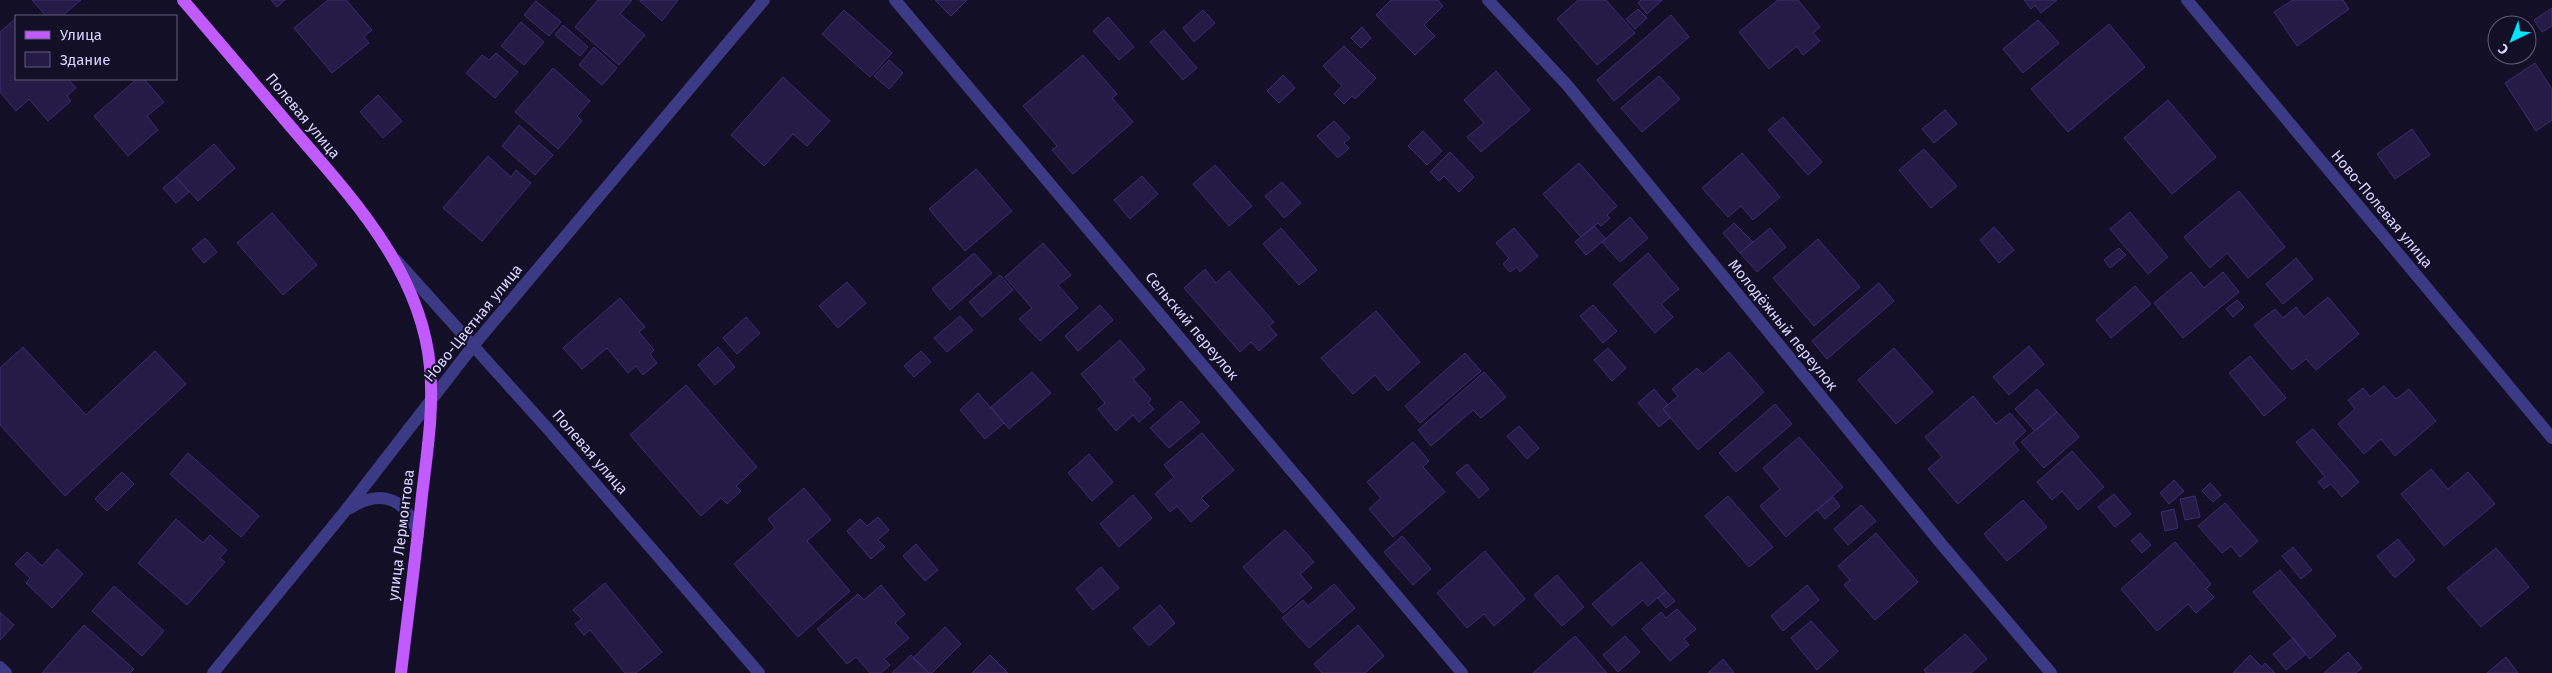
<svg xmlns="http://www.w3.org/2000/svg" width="2552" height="673" viewBox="0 0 2552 673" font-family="'Fira Sans',sans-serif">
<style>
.building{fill:#241b47;stroke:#3b2d73}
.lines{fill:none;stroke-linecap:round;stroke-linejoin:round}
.minor{stroke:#3d3a85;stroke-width:12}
.major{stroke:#c25bff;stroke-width:12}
.labels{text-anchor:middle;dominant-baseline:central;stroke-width:4;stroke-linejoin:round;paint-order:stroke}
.street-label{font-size:15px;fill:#d9d4ff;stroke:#130f26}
</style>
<rect width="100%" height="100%" fill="#130f26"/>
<!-- building -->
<path class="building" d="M 32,0 L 81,0 L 62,16 L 46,16 Z
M 271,0 L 285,0 L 277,7 Z
M 328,0 L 346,0 L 372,30 L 364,37 L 369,43 L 332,73 L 294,28 Z
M 598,0 L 632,0 L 620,14 L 645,35 L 619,65 L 575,27 Z
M 678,0 L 662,21 L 640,1 L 640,0 Z
M 935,0 L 967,0 L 951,16 Z
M 1391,0 L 1438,0 L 1443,6 L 1424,25 L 1435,36 L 1415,55 L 1376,15 Z
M 1578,0 L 1606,0 L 1635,33 L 1597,65 L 1557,19 Z
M 1641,0 L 1662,0 L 1647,14 L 1638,3 Z
M 1778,0 L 1798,0 L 1820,27 L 1813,33 L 1820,41 L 1803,55 L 1797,46 L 1769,69 L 1739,32 Z
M 2024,0 L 2057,0 L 2041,13 L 2035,5 L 2031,9 Z
M 2293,0 L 2343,0 L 2349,9 L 2297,46 L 2274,12 Z
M 536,1 L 561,22 L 549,36 L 524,15 Z
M 2552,8 L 2552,26 L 2542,32 L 2534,20 Z
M 1638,9 L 1647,18 L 1635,29 L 1626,19 Z
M 844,10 L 892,53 L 870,77 L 822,34 Z
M 1203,10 L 1215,23 L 1194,42 L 1183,28 Z
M 1671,15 L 1689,37 L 1614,101 L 1597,80 Z
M 1108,17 L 1134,47 L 1119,60 L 1093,31 Z
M 16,18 L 16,79 L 68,79 L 76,88 L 67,96 L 71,101 L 48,121 L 29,99 L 16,111 L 0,92 L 0,32 Z
M 2038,20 L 2059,43 L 2023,73 L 2003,49 Z
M 521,22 L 544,42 L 524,65 L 501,46 Z
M 2109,24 L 2145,67 L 2068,132 L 2031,89 Z
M 563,25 L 588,47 L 580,56 L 555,35 Z
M 1362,27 L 1371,38 L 1361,48 L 1351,38 Z
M 1164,30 L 1197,68 L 1183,80 L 1150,42 Z
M 1344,46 L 1376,78 L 1355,99 L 1352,96 L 1344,104 L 1334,94 L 1342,86 L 1323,66 Z
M 594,47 L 617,68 L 602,85 L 579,65 Z
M 496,53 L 518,72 L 495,98 L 466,73 L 482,55 L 489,60 Z
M 1083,55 L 1117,94 L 1112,98 L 1133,122 L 1073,174 L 1052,150 L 1057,146 L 1023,106 Z
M 889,60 L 903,73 L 889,89 L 874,76 Z
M 2535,63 L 2552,89 L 2552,120 L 2536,131 L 2505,83 Z
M 553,68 L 590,101 L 577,116 L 582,121 L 558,149 L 515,112 Z
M 1496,71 L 1530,110 L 1481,152 L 1467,137 L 1484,123 L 1464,100 Z
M 1283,75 L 1295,88 L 1279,103 L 1267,91 Z
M 1659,76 L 1680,99 L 1642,132 L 1621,108 Z
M 783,77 L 830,121 L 807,146 L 793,134 L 764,166 L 731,135 Z
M 137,79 L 144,79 L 164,102 L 147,116 L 158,130 L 128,156 L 94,116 Z
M 378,95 L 402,121 L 383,138 L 360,112 Z
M 2168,100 L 2216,157 L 2172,194 L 2124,138 Z
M 1945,110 L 1957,124 L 1934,143 L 1922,129 Z
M 1783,117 L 1822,162 L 1808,175 L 1768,130 Z
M 1334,121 L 1350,138 L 1344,143 L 1349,148 L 1338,158 L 1317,136 Z
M 519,125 L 553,155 L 535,175 L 502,146 Z
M 2412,129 L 2430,155 L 2395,179 L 2377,154 Z
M 1423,131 L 1442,151 L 1427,165 L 1408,146 Z
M 214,144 L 235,168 L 198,201 L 176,177 Z
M 1924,149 L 1957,186 L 1931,208 L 1899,170 Z
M 1450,152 L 1474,177 L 1459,192 L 1444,176 L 1439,181 L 1430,172 Z
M 1742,153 L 1780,197 L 1753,220 L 1741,206 L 1728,217 L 1702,188 Z
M 488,156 L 511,177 L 516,170 L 531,183 L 482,241 L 443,208 Z
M 1579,163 L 1617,206 L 1607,215 L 1610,218 L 1601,226 L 1598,223 L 1581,237 L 1543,194 Z
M 1215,165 L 1252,206 L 1229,226 L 1193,184 Z
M 976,169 L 1012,211 L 965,251 L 929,209 Z
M 1142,176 L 1158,194 L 1130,219 L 1114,200 Z
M 176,177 L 189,192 L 176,203 L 163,188 Z
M 1282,182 L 1301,203 L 1284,218 L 1265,196 Z
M 2239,191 L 2285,247 L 2248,278 L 2227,253 L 2210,268 L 2184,237 Z
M 2130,212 L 2168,257 L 2148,274 L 2110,229 Z
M 272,213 L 317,265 L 283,295 L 237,243 Z
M 1630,217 L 1648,238 L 1620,262 L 1602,242 Z
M 1734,223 L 1753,242 L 1740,253 L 1723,233 Z
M 1594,226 L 1606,239 L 1586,255 L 1575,242 Z
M 1994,227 L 2014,250 L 1999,263 L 1980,240 Z
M 1281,228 L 1317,270 L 1299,285 L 1263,244 Z
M 1514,228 L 1538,256 L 1520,272 L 1517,267 L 1510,272 L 1503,264 L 1509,258 L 1496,243 Z
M 1770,228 L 1786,247 L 1757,272 L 1740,253 Z
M 205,238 L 217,252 L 204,263 L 192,249 Z
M 1818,239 L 1860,287 L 1814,326 L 1773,278 Z
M 1043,243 L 1071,275 L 1058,285 L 1078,308 L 1040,341 L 1019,319 L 1032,308 L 1005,277 Z
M 2119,248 L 2126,255 L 2110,268 L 2104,260 Z
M 974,253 L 992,273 L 950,310 L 932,289 Z
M 1648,253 L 1679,289 L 1661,304 L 1673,317 L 1655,333 L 1613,284 Z
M 2296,258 L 2313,279 L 2283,304 L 2266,284 Z
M 1205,269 L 1216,283 L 1229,271 L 1274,322 L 1269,326 L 1277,335 L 1259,351 L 1251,342 L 1240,352 L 1184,288 Z
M 2191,272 L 2204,288 L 2223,272 L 2239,292 L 2183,338 L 2154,303 Z
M 1000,275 L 1013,290 L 982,317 L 969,302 Z
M 847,282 L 866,303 L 838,328 L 819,306 Z
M 1879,283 L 1894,301 L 1827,359 L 1812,341 Z
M 2135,286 L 2151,304 L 2111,338 L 2096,320 Z
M 2328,297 L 2359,334 L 2316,370 L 2306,359 L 2292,370 L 2254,325 L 2275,309 L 2283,318 L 2296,307 L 2304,317 Z
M 620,298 L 645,327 L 639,332 L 654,350 L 650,354 L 657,363 L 643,375 L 636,366 L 628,373 L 607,348 L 582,369 L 563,348 Z
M 2237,300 L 2244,307 L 2233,317 L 2226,309 Z
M 1100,305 L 1113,320 L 1078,351 L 1065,336 Z
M 1593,305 L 1617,331 L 1603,343 L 1580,316 Z
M 1376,311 L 1420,362 L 1388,391 L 1375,375 L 1353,394 L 1321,358 Z
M 960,316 L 973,330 L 947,352 L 934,338 Z
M 746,317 L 760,333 L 737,354 L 723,338 Z
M 1120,340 L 1145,369 L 1133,379 L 1151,399 L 1148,403 L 1154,409 L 1139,422 L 1133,415 L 1116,431 L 1098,409 L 1105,403 L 1081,374 Z
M 2029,346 L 2044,364 L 2009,395 L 1993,377 Z
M 23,347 L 86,415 L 155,351 L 186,384 L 65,496 L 0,425 L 0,368 Z
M 718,347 L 735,367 L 715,385 L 698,365 Z
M 1608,348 L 1626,368 L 1612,381 L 1594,360 Z
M 1894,348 L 1933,392 L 1896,424 L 1858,380 Z
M 921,351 L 931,362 L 914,377 L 904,366 Z
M 1729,352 L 1764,392 L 1698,450 L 1663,409 L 1678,396 L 1672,389 L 1697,368 L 1703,374 Z
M 1465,353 L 1481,371 L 1420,423 L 1405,406 Z
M 2250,356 L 2286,398 L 2264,416 L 2229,373 Z
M 1032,372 L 1051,393 L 1009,429 L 991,407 Z
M 1484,372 L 1506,397 L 1481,418 L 1473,410 L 1431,446 L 1418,430 Z
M 686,385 L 757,467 L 736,486 L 741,491 L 727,504 L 721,498 L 701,516 L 630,435 Z
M 2384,386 L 2396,399 L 2409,389 L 2436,421 L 2395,456 L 2381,439 L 2364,454 L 2338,424 L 2355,409 L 2348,400 L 2363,388 L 2370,397 Z
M 1654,389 L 1668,405 L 1663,409 L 1670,418 L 1659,427 L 1638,403 Z
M 2037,389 L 2057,412 L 2035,431 L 2015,409 Z
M 978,393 L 1004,423 L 985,439 L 960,410 Z
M 1973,396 L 1996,424 L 2010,413 L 2026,431 L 2013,443 L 2019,450 L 1958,504 L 1928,469 L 1942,457 L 1925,437 Z
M 1181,401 L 1200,422 L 1169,448 L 1150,428 Z
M 1775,404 L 1792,424 L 1736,472 L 1719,453 Z
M 2057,412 L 2079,437 L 2044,468 L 2021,442 Z
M 1519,426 L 1539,448 L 1527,459 L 1507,436 Z
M 2313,429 L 2359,482 L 2342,497 L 2331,484 L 2324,489 L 2318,482 L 2325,477 L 2296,442 Z
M 1202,433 L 1234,470 L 1201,498 L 1209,506 L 1191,522 L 1177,506 L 1170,512 L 1155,494 L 1174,477 L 1164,465 Z
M 1799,437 L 1843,487 L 1786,537 L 1760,506 L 1780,489 L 1763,468 Z
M 1413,442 L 1429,461 L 1423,467 L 1445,492 L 1393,537 L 1369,509 L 1381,498 L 1367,482 Z
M 2072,451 L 2104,487 L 2078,510 L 2062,491 L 2052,500 L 2037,482 Z
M 188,453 L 259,516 L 241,537 L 170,474 Z
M 1089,454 L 1113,482 L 1092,501 L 1068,473 Z
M 1467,464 L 1489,489 L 1479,498 L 1456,473 Z
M 2431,469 L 2448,489 L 2468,472 L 2495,504 L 2444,546 L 2401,494 Z
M 122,472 L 134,484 L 107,511 L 95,499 Z
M 2174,480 L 2184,491 L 2169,504 L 2160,493 Z
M 2210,483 L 2221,495 L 2213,502 L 2202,491 Z
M 804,488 L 831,520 L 807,541 L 850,591 L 798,637 L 734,564 L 775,528 L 768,519 Z
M 2114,494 L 2131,514 L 2115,527 L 2098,507 Z
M 1133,495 L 1152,518 L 1119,547 L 1100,524 Z
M 1728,496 L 1773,547 L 1749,567 L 1705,516 Z
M 2195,496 L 2200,517 L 2185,520 L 2180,499 Z
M 1833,497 L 1840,506 L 1825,519 L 1817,510 Z
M 2023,500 L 2047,527 L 2007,561 L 1984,534 Z
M 2225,503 L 2258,541 L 2240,557 L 2231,546 L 2222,553 L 2198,526 Z
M 1861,505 L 1876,521 L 1848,545 L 1834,529 Z
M 2174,509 L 2178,528 L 2165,531 L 2161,512 Z
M 878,517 L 889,530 L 878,540 L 885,547 L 871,559 L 847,531 L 860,519 L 867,526 Z
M 176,519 L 203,543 L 210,535 L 227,550 L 220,558 L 225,562 L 187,605 L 138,563 Z
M 1285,530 L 1314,562 L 1300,574 L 1312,588 L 1283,613 L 1243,567 Z
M 1876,533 L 1918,582 L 1875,620 L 1844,585 L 1850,580 L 1838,566 Z
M 2140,533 L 2151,545 L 2142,553 L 2131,541 Z
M 1402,536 L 1431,569 L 1413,585 L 1384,552 Z
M 2398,539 L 2415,560 L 2395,578 L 2377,556 Z
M 2175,542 L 2211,584 L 2206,589 L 2214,597 L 2196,613 L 2188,604 L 2157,631 L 2121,589 Z
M 916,544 L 938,570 L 925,581 L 903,556 Z
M 2293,547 L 2312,570 L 2301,579 L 2282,556 Z
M 2496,548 L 2529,587 L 2481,627 L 2447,588 Z
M 57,549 L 83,574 L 52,608 L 26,583 L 30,578 L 15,564 L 27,552 L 42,566 Z
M 1485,551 L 1525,599 L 1494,626 L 1484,614 L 1467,628 L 1437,593 Z
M 1641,562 L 1666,591 L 1648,606 L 1643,600 L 1612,626 L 1592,604 Z
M 1101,567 L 1119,588 L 1093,610 L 1076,589 Z
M 2280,570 L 2336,636 L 2310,659 L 2253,592 Z
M 1557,575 L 1584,607 L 1562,626 L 1534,595 Z
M 605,583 L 662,652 L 636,673 L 625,673 L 590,630 L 584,635 L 575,624 L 582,619 L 573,610 Z
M 1334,584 L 1355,608 L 1309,648 L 1282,618 L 1303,600 L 1308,606 Z
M 881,585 L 905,614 L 895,623 L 909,638 L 884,659 L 890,665 L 881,673 L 870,673 L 856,657 L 847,664 L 817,629 L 858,594 L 864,600 Z
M 1807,585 L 1819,600 L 1783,631 L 1771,616 Z
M 114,586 L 164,631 L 142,656 L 92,611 Z
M 1666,591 L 1675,601 L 1666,608 L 1658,598 Z
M 1160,605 L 1175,623 L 1149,646 L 1133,628 Z
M 1677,609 L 1696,629 L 1684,639 L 1689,645 L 1670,661 L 1642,629 L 1661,612 L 1666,618 Z
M 0,612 L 14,625 L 0,640 Z
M 1811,621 L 1838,651 L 1817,670 L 1791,638 Z
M 84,625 L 134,669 L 130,673 L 42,673 Z
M 1358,625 L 1384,656 L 1365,673 L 1322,673 L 1314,664 Z
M 945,627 L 961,644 L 932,673 L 929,673 L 913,658 Z
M 1965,634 L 1987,659 L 1971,673 L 1926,673 L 1924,670 Z
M 1575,636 L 1607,673 L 1533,673 Z
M 1625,636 L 1640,652 L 1618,672 L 1603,655 Z
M 2293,638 L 2306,654 L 2286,670 L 2273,654 Z
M 2348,652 L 2362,668 L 2356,673 L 2324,673 Z
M 911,655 L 929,673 L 892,673 Z
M 990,655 L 1008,673 L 972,673 Z
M 2250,655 L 2262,667 L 2265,663 L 2275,673 L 2233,673 Z
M 2506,657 L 2518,673 L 2487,673 Z
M 1723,659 L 1734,673 L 1708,673 Z"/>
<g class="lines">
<!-- minor -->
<path class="minor" d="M 895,0 L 1462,673
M 1488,0 L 1568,86 L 1943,546 L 2051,673
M 2187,0 L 2552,438
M 396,260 L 548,429 L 759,673
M 350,508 C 383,488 407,499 418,535
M 0,667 L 6,673
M 213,673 L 346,510 L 473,346 L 764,0"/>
<!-- major -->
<path class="major" d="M 183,0 C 219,42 255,85 291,127 C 351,197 421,270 430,367 C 434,409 427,453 422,495 C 416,555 408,614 401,673"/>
</g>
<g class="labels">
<!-- street labels -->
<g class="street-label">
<text transform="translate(303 116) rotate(50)">Полевая улица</text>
<text transform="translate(2382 209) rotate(50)">Ново-Полевая улица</text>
<text transform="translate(473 323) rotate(-51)">Ново-Цветная улица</text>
<text transform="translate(1783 325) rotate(51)">Молодёжный переулок</text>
<text transform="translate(1192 326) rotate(50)">Сельский переулок</text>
<text transform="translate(590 452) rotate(49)">Полевая улица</text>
<text transform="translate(401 535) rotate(-83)">улица Лермонтова</text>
</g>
</g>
<!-- legend -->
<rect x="15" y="15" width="162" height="65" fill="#130f26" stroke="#625e7d"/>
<rect x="25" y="31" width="25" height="8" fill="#c25bff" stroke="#625e7d"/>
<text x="60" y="40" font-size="15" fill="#d9d4ff">Улица</text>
<rect x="25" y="52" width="25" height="15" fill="#241b47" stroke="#625e7d"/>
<text x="60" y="65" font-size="15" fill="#d9d4ff">Здание</text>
<!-- north arrow -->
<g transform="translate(2512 40) rotate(223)"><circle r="24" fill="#130f26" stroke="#625e7d"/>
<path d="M0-4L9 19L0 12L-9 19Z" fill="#00e5ff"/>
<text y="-8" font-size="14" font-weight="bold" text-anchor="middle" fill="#d9d4ff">С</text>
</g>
</svg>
